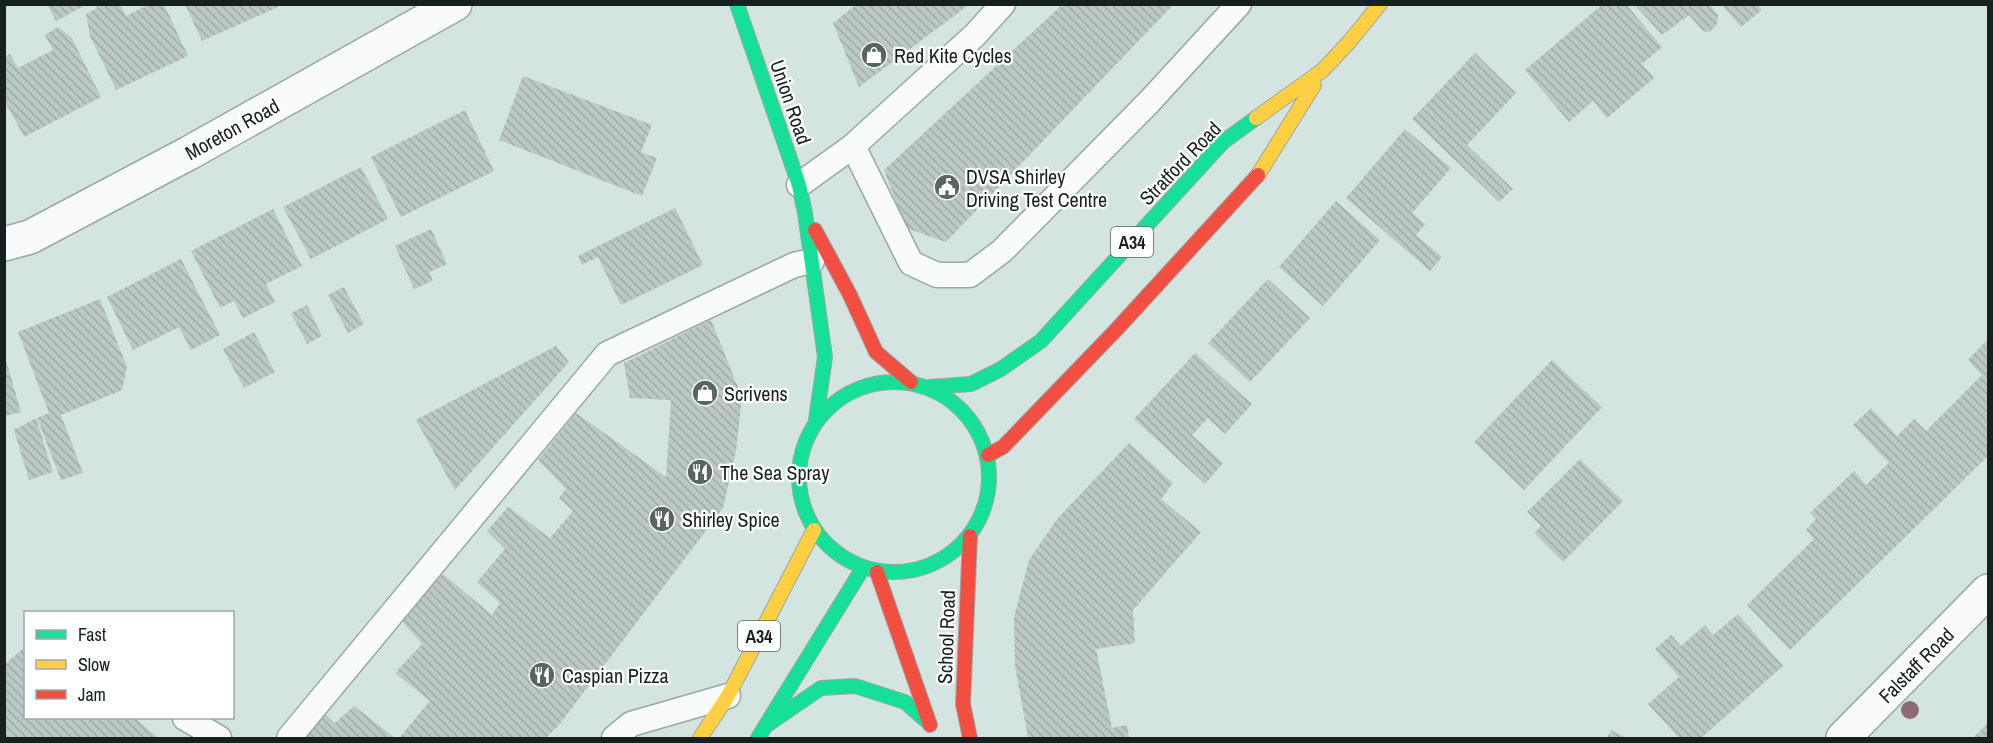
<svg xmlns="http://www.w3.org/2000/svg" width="1993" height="743" viewBox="0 0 1993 743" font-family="'Archivo Narrow',sans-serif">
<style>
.building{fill:url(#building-back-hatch)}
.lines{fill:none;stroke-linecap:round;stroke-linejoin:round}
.lane-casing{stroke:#9aa8a5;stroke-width:27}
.street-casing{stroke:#9aa8a5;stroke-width:36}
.fast-casing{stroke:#9aa8a5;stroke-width:16}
.slow-casing{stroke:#9aa8a5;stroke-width:16}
.jam-casing{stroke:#9aa8a5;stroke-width:16}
.lane{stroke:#f8fbfa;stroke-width:24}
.street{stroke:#f8fbfa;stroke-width:33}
.fast{stroke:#16e098;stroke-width:14}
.slow{stroke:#ffcf43;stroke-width:14}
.jam{stroke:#f24e42;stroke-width:14}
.tree{fill:#8f6a74}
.labels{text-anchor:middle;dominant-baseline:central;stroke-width:4.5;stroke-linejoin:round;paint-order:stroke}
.shield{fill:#fff;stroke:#5c6462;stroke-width:1.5}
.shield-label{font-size:18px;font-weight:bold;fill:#16211f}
.poi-label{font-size:20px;fill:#16211f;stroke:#fff;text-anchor:start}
.street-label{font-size:20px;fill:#16211f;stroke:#fff}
</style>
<defs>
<pattern id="building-back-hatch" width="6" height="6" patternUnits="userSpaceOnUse" patternTransform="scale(1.5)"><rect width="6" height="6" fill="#bbc8c6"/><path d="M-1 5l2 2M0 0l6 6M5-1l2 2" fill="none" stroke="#a0acaa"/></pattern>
</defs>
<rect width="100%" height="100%" fill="#d3e4e1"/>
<!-- building -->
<path class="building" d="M 47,4 L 88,4 L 56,21 Z
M 96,4 L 120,4 L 126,16 L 150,4 L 164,4 L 188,56 L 116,90 L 90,36 L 86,14 L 97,8 Z
M 185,4 L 277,4 L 278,7 L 202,41 Z
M 857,4 L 970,4 L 859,87 L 833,23 Z
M 1063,4 L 1174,4 L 946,242 L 906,228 L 884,170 Z
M 1603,4 L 1626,4 L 1662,47 L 1642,64 L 1654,78 L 1607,118 L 1593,101 L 1569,122 L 1525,70 Z
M 1721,4 L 1757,4 L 1762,10 L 1741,27 Z
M 1635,5 L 1710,5 L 1718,15 L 1717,24 L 1710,32 L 1703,31 L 1689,15 L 1662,35 Z
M 58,27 L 72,38 L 101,97 L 24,137 L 4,100 L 4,56 L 10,54 L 18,68 L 53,50 L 45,35 Z
M 1475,53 L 1516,93 L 1467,145 L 1513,189 L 1499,202 L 1412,119 Z
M 523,76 L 652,125 L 641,152 L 657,158 L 642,196 L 499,140 Z
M 465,110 L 494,171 L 401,217 L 371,157 Z
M 1405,129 L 1451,168 L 1412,213 L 1425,224 L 1416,235 L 1442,257 L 1430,271 L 1346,198 Z
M 361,167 L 388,219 L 311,259 L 283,207 Z
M 1336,201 L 1380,240 L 1323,306 L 1279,267 Z
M 675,208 L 703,265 L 621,305 L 598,257 L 582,265 L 578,256 Z
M 273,209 L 302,266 L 266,284 L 275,302 L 243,318 L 234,301 L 220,308 L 191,251 Z
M 431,229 L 447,264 L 429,272 L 433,281 L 414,289 L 395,246 Z
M 181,259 L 220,335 L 191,350 L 179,327 L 133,350 L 107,297 Z
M 1268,279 L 1310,318 L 1250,382 L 1208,343 Z
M 344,287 L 364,324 L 348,333 L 328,295 Z
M 100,299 L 127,367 L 122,390 L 61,415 L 83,473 L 61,480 L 37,418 L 49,413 L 18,332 Z
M 307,305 L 322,336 L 307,344 L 291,313 Z
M 711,320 L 742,397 L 736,451 L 723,508 L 559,725 L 546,738 L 399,738 L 430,701 L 395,673 L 422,644 L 400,619 L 443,574 L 492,615 L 500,603 L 477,582 L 505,549 L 487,531 L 508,507 L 550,538 L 573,511 L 559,498 L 566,489 L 538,460 L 576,413 L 666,477 L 671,400 L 630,398 L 624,363 Z
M 254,332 L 275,372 L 244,388 L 223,349 Z
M 1988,339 L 1988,456 L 1790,650 L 1747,605 L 1814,539 L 1806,530 L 1816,519 L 1810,513 L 1854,471 L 1866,485 L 1889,463 L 1853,425 L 1871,408 L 1897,436 L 1914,419 L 1926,431 L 1982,375 L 1968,360 Z
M 556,346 L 569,362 L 455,490 L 416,420 Z
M 4,353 L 21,412 L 4,416 Z
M 1195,353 L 1252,404 L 1225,434 L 1208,418 L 1192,435 L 1223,463 L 1205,484 L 1134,419 Z
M 1552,360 L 1602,407 L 1524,490 L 1474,442 Z
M 36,418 L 53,472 L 29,480 L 14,430 Z
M 1129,443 L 1173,483 L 1161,499 L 1201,532 L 1133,610 L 1135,643 L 1096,649 L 1112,728 L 1127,725 L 1129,738 L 1028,738 L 1015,666 L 1014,617 L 1029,560 L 1058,518 Z
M 1580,459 L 1623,501 L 1563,562 L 1534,533 L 1541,526 L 1527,512 Z
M 1738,614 L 1783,666 L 1701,738 L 1679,738 L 1648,704 L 1679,677 L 1655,649 L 1671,635 L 1681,646 L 1705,625 L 1713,635 Z
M 26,646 L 26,718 L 135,718 L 158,738 L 4,738 L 4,665 Z
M 354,706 L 395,738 L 304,738 L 323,712 L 335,723 Z
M 1988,723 L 1988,738 L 1973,738 Z
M 1611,730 L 1626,738 L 1607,738 Z"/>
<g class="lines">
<!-- lane casing -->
<g class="lane-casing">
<path id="lane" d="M 853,146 L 975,35 L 1003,4
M 799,185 L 853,146 L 911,263 L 937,275 L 970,275 L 1002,251 L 1149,102 L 1239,4
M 185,718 L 219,738
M 289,738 L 607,354 L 794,265 L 812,261
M 614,738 L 631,724 L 728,696"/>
</g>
<!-- street casing -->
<g class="street-casing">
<path id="street" d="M 4,244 L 30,237 L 189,153 L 455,4
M 1843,738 L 1988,591"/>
</g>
<!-- fast casing -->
<g class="fast-casing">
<path id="fast" d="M 737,4 L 799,185 L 805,213 L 825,357 L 816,420
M799 477a95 95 0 1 1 190 0a95 95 0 1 1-190 0Z
M 930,387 L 971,384 L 1001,369 L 1041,341 L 1223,142 L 1256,118
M 767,725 L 821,688 L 855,686 L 905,702 L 929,723
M 758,738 L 863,568"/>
</g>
<!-- slow casing -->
<g class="slow-casing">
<path id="slow" d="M 1256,118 L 1323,70 L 1350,41 L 1380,4
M 1258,175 L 1314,85
M 700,738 L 728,696 L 814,530"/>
</g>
<!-- jam casing -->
<g class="jam-casing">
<path id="jam" d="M 815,230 L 850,295 L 876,352 L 911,382
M 988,455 L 1003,447 L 1116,330 L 1258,175
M 970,536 L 963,704 L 970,738
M 877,572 L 930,725"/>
</g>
<!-- lane -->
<use href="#lane" class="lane"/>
<!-- street -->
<use href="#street" class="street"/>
<!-- fast -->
<use href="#fast" class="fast"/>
<!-- slow -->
<use href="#slow" class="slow"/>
<!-- jam -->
<use href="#jam" class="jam"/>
</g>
<!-- trees -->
<circle class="tree" cx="1910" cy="710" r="9"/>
<!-- icons -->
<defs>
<g id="shop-disc" transform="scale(1.35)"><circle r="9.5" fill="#586563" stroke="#fff"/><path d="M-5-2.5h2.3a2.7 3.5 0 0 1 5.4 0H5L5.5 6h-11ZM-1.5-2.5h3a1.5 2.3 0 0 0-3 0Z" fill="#fff"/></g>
<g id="civic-disc" transform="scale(1.35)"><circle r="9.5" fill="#586563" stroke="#fff"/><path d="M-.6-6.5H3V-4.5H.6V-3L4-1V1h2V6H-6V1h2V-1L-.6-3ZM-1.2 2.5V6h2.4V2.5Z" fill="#fff"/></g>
<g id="restaurant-disc" transform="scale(1.35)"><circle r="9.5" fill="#586563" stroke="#fff"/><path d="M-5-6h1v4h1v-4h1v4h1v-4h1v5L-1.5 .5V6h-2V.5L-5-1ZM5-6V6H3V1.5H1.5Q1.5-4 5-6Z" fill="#fff"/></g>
</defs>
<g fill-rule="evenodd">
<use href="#shop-disc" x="874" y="55"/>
<use href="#civic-disc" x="947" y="187"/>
<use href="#shop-disc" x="705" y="393"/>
<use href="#restaurant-disc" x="700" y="472"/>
<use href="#restaurant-disc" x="662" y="519"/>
<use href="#restaurant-disc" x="542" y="675"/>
</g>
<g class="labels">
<!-- shield labels -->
<g class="shield">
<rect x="1111" y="227" width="42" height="30" rx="4.5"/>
<rect x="738" y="621" width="42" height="30" rx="4.5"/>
</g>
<g class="shield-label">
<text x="1132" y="242">A34</text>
<text x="759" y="636">A34</text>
</g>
<!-- poi labels -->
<g class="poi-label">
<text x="894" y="55">Red Kite Cycles</text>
<text x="966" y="176">DVSA Shirley<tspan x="966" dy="23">Driving Test Centre</tspan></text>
<text x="724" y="393">Scrivens</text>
<text x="720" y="472">The Sea Spray</text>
<text x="682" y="519">Shirley Spice</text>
<text x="562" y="675">Caspian Pizza</text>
</g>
<!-- street labels -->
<g class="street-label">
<text transform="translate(791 102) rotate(71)">Union Road</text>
<text transform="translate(232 129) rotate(-29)">Moreton Road</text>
<text transform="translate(1180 163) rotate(-46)">Stratford Road</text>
<text transform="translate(946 637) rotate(-88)">School Road</text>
<text transform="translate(1916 665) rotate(-45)">Falstaff Road</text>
</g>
</g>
<!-- border -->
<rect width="1993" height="743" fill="none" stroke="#16211f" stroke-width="12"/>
<!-- legend -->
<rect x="24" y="611" width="210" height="108" fill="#ffffff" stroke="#a2a6a5" stroke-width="1.5"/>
<rect x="36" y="630" width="30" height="9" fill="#16e098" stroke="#a2a6a5" stroke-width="1.5"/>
<text x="78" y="641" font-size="18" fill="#16211f">Fast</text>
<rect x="36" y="660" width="30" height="9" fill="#ffcf43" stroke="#a2a6a5" stroke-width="1.5"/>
<text x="78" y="671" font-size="18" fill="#16211f">Slow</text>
<rect x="36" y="690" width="30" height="9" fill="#f24e42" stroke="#a2a6a5" stroke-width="1.5"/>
<text x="78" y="701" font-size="18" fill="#16211f">Jam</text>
</svg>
